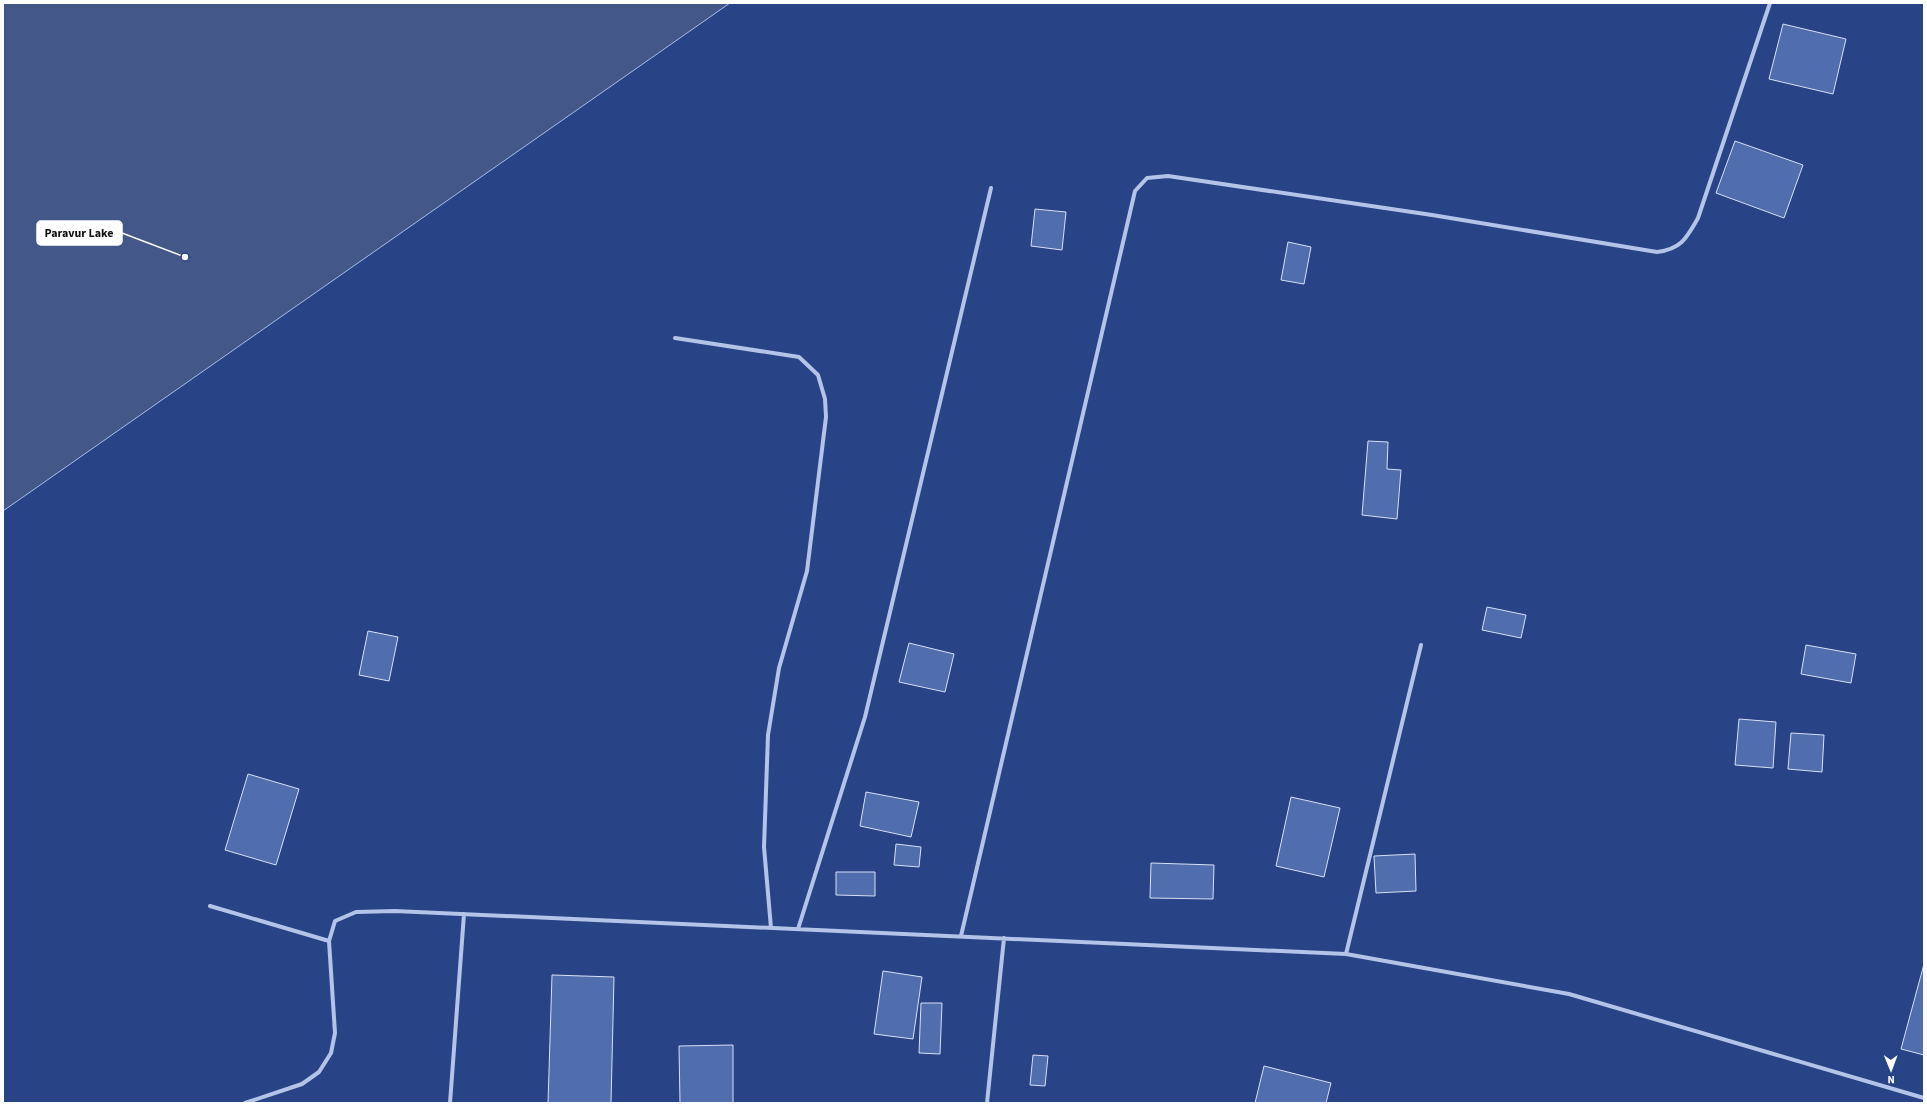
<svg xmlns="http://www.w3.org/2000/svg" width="1927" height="1106" viewBox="0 0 1927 1106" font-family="'Source Sans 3',sans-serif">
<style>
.water{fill:#435788;stroke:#a8bde8}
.building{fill:#506dae;stroke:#d7e1f6}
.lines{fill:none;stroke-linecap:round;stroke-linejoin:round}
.minor{stroke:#b3c4e8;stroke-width:4}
.leader{fill:none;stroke:#fff;stroke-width:1.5}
.callout-dot{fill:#fff;stroke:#284487;stroke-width:1.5}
.callout{fill:#fff;stroke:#fff;stroke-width:1.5}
.callout-label{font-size:12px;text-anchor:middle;font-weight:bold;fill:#111}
</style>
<rect width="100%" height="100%" fill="#284487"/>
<!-- water -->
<path class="water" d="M 3,3 L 730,3 L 3,511 Z"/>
<!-- building -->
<path class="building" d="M 1783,24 L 1846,39 L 1833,94 L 1769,79 Z
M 1735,141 L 1803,165 L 1784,218 L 1716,193 Z
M 1035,209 L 1066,212 L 1062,250 L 1031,246 Z
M 1288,242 L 1311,247 L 1304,284 L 1281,280 Z
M 1368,441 L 1388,442 L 1387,469 L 1401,470 L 1397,519 L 1362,515 Z
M 1487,607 L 1526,615 L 1521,638 L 1482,630 Z
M 368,631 L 398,637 L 389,681 L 359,675 Z
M 909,643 L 954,654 L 945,692 L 899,682 Z
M 1806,645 L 1856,654 L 1851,683 L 1801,674 Z
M 1739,719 L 1776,722 L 1773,768 L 1735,765 Z
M 1791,733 L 1824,735 L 1822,772 L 1788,769 Z
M 248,774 L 299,789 L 276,865 L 225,850 Z
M 866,792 L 919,802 L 911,837 L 860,826 Z
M 1291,797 L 1340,808 L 1324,877 L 1276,866 Z
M 896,844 L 921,847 L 919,867 L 894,865 Z
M 1415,854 L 1416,891 L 1376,893 L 1374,856 Z
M 1151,863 L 1214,865 L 1213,899 L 1150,898 Z
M 836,872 L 875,872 L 875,896 L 836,895 Z
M 1924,964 L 1924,1055 L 1901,1049 Z
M 883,971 L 922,977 L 913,1039 L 874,1034 Z
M 552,975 L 614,977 L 611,1103 L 548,1103 Z
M 921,1003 L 942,1003 L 940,1054 L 919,1053 Z
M 733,1045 L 733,1103 L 680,1103 L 679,1046 Z
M 1033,1055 L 1048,1056 L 1045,1086 L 1030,1085 Z
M 1264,1066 L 1331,1083 L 1326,1103 L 1255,1103 Z"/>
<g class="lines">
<!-- minor -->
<path class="minor" d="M 675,338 L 799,357 L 818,375 L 825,399 L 826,417 L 807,571 L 779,668 L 768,735 L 764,847 L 771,928
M 210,906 L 329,941
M 798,929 L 865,717 L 991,188
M 961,936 L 1135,191 L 1147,178 L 1168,176 L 1432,215 L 1657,252 C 1681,249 1686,239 1698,218 L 1770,3
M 1346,954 L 1421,645
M 245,1103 L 302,1084 L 319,1072 L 331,1053 L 335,1033 L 329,941 L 335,921 L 356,912 L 395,911 L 1346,954 L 1569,994 L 1924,1098
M 450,1103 L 464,914
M 987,1103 L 1004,938"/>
</g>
<!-- callouts -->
<path class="leader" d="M185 257L122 233"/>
<circle class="callout-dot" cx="185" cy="257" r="4"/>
<rect class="callout" x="37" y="221" width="85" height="24" rx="4"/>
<g class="callout-label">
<text x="79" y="237">Paravur Lake</text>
</g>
<!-- border -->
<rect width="1927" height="1106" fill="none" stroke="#ffffff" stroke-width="8"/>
<!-- north arrow -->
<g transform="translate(1891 1070) rotate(179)" stroke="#284487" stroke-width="3" paint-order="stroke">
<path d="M0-3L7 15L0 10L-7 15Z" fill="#ffffff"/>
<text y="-6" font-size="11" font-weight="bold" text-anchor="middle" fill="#ffffff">N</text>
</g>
</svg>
